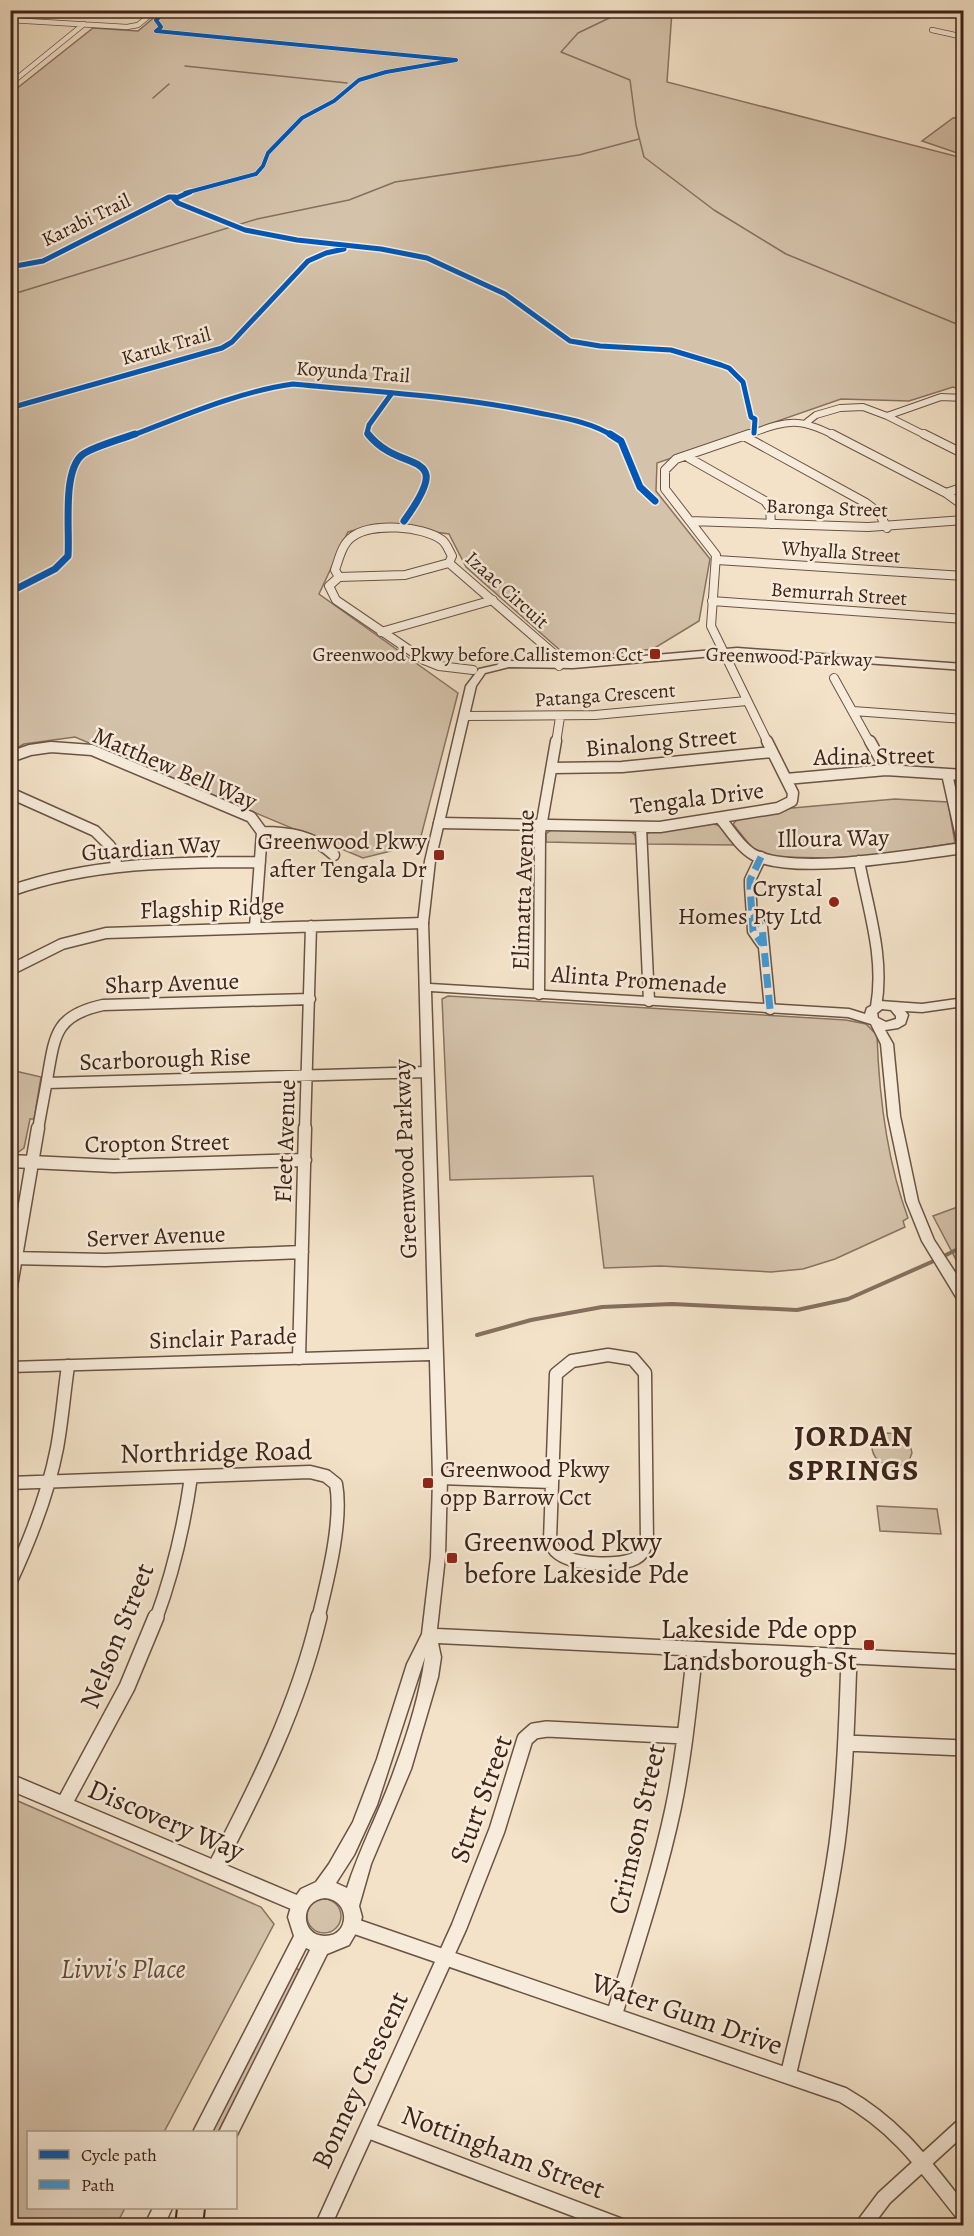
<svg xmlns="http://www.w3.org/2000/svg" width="974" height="2236" viewBox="0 0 974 2236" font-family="Alegreya,serif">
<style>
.green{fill:#d4c2aa;stroke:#897261;stroke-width:1.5}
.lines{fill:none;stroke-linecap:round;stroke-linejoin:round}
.stream-far1{stroke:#856f5e;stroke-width:1.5}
.stream{stroke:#856f5e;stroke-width:4}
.minor-far5-casing{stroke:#6b5344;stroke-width:6}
.minor-far4-casing{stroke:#6b5344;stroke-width:8}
.minor-far3-casing{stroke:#6b5344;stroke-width:10}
.minor-far2-casing{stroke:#6b5344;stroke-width:13}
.minor-far1-casing{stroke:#6b5344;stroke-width:15}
.minor-casing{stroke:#6b5344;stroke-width:18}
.tertiary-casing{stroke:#6b5344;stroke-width:3}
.trunk-casing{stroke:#3e2318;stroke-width:4}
.minor-far5{stroke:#f7ecdb;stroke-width:4.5}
.minor-far4{stroke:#f7ecdb;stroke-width:6}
.minor-far3{stroke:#f7ecdb;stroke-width:8}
.minor-far2{stroke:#f7ecdb;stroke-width:10}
.minor-far1{stroke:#f7ecdb;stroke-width:12}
.minor{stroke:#f7ecdb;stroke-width:15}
.tertiary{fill:#f7ecdb;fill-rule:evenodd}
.trunk{fill:#f3e2c8;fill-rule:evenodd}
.quiet{stroke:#3f9cdf;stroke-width:7;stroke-dasharray:14 7;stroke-linecap:butt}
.cycleway-far2-casing{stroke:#f7ecdb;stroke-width:5}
.cycleway-far1-casing{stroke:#f7ecdb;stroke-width:8}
.cycleway-casing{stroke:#f7ecdb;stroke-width:10}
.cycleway-far2{stroke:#0057b8;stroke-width:4}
.cycleway-far1{stroke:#0057b8;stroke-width:5}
.cycleway{stroke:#0057b8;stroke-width:7}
.poi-dot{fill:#8f2418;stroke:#f7ecdb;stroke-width:2}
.labels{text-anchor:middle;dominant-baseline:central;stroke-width:5;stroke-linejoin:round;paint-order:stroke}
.far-street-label{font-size:20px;fill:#3e2318;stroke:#f7ecdb}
.far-poi-label{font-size:20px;fill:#3e2318;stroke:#f7ecdb;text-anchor:end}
.street-label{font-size:24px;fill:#3e2318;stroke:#f7ecdb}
.poi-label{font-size:24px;fill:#3e2318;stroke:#f7ecdb;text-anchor:end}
.near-street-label{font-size:28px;fill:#3e2318;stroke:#f7ecdb}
.near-poi-label{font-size:28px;fill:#3e2318;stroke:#f7ecdb;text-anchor:start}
.near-park-label{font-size:28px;font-style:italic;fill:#644b3c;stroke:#f7ecdb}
.district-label{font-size:30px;font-weight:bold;letter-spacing:1.5px;fill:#3e2318;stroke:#f7ecdb}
</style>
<rect width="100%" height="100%" fill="#f3e2c8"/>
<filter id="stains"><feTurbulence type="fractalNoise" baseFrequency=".00333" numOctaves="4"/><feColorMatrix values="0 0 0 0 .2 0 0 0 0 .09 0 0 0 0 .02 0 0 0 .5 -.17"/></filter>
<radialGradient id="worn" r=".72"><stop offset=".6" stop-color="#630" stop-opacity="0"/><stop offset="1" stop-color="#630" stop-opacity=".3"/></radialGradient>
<!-- green -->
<path class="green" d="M 163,10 L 672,11 L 667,82 L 963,158 L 963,391 L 953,387 L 909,401 L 841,399 L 657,463 L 656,491 L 710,559 L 699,621 L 653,649 L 570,659 L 466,567 L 449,534 L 377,524 L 348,532 L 319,594 L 458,693 L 419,844 L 363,858 L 75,737 L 24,744 L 11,751 L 11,93 L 93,28 L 138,31 Z
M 963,117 L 963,155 L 922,141 L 953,118 Z
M 895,799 L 948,802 L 955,843 L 871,856 L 829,858 L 777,857 L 752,848 L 733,824 L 737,820 L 792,808 Z
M 714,824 L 720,826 L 736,845 L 647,844 L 646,835 L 651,831 Z
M 551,830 L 630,831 L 635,835 L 636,844 L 546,842 L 546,834 Z
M 448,996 L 846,1020 L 866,1024 L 877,1035 C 879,1095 887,1161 908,1218 L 903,1221 L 905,1227 L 835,1259 L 803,1269 L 771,1272 L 661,1266 L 604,1268 L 593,1176 L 450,1180 L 442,999 Z
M 11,1070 L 41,1077 L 34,1119 L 30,1119 L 24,1148 L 17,1153 L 11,1152 Z
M 963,1205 L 964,1205 L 963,1273 L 933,1216 Z
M 885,1433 C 898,1433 910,1438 912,1453 L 908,1463 L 896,1467 C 882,1465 871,1459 872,1444 L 879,1435 Z
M 877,1506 L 937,1509 L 941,1534 L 880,1531 Z
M 11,1798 L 261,1907 L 274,1924 L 164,2132 L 28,2132 L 28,2208 L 125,2208 L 116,2225 L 11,2225 Z
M307 1916a17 17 0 1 1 34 0a17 17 0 1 1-34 0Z
M 294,1967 L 301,1971 L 218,2132 L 209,2132 Z"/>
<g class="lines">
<!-- stream-far1 -->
<path class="stream-far1" d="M 626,10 L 578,33 L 561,52 L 630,80 L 636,125 L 644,157 L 714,210 L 786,254 L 964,327
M 185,66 L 347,83
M 153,98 L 169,84
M 10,295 L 257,219 L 349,200 L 395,182 L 579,155 L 639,139"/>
<!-- stream -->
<path class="stream" d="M 942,1257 L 964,1246
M 477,1335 L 531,1320 L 602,1307 L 672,1304 L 797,1310 L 848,1299 L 936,1260"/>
<!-- minor-far5 casing -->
<g class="minor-far5-casing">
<path id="minor-far5" d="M 10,20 L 127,27 L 138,25 L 156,10
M 932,30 L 964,37
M 10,84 L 84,24"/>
</g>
<!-- minor-far4 casing -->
<g class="minor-far4-casing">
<path id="minor-far4" d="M 887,416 L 927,436
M 807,422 L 816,415 L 840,408 L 863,407 L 887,416 L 941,397 L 964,398
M 744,436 C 785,422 795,415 835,436"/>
</g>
<!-- minor-far3 casing -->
<g class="minor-far3-casing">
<path id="minor-far3" d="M 749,434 L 676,459 L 665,470 L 665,489 L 716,555 L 711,626 L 768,743
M 832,434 L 946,493 L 964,506
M 924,434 L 964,454
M 744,436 L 866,503 L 879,513 L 887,528
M 689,458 L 765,501 L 770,508 L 771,524
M 946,493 L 964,487
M 690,521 L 868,527 L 964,520
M 717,560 L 964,576
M 339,577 L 405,575 L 449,563
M 712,601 L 964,619
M 381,632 L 493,600
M 473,670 L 439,666 L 424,660 L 336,600 L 329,586 L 339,577 L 335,570 C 339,559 342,544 352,537 C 371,522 424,526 442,540 C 447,544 449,551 452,556 L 449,563 L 553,653 L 559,666
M 834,678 L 870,743
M 853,711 L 964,719
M 464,716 L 595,715 L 747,701
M 556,743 L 560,717"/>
</g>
<!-- minor-far2 casing -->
<g class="minor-far2-casing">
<path id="minor-far2" d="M 870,741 L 886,770
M 10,757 L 30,750 L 51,747 L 92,750 L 251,817 L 262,832 L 255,927
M 552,768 L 622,767 L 772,752
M 947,774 L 964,850
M 786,779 L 886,770 L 964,775
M 10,793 L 95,831 L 110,846 L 117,866
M 720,818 C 730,830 740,847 754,855 C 798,876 914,854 964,848
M 439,823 L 660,827 L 778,808 L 792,801 L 793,793 L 767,741
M 641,828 L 649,1001
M 262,832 C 289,832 314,836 334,855
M 761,857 L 750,880 L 750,886 L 753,931 L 762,944
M 859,861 C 868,909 885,958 876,1007
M 10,891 C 92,862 174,862 260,862
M 753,914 L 762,927 L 770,1009
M 10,970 L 62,944 L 106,933 L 423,923
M 539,994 L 540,833 L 556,741
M 47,1083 L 428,1072
M 38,1130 C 41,1111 45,1093 48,1074 C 55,1033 57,1015 103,1005 L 310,999
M 305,1130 L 311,926"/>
</g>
<!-- minor-far1 casing -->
<g class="minor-far1-casing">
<path id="minor-far1" d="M 10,1161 L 114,1166 L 305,1160
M 11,1258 L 105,1260 L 302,1252
M 10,1292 L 38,1128
M 608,1355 L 633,1359 L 645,1373 L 647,1543 C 644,1549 642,1555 636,1558 C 620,1567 571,1565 557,1552 C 553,1549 552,1545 550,1540 L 556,1374 L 572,1361 Z
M 299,1358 L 305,1128
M 440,1478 L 551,1482
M 10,1483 L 310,1472 L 326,1476 L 336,1484 C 343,1521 327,1582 318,1619
M 10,1583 C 30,1540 48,1495 57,1448 C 62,1421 64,1393 68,1366
M 156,1619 C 173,1573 184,1526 191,1477"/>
</g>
<!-- minor casing -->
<g class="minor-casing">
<path id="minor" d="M 846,1743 L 964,1748
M 10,1782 L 301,1905
M 64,1804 L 127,1687 L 156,1617
M 215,1868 C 257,1788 298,1706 319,1617
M 351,1925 L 843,2095 C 899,2127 925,2166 964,2215
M 614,2016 C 635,1947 658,1879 673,1809 C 684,1757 689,1703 695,1650
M 788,2076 C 806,1999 826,1922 837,1844 C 845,1782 847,1719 849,1657
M 367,2130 L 620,2226
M 323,2226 L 459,1927 L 497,1830 L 525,1739 L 534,1731 L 547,1729 L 685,1736
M 863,2226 L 884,2198 L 964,2125"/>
</g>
<!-- tertiary casing -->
<g class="tertiary-casing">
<path id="tertiary" d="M 737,648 L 964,664 L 964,670 L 737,654 L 573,668 L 509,667 L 485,673 L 476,686 L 435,861 L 428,923 L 430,984 L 849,1009 L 865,1014 L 867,1008 L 880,1001 L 922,1004 L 964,998 L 964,1006 L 922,1012 L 905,1011 L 908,1015 L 905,1024 L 898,1028 L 885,1030 L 893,1044 L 900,1116 L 918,1201 L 934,1240 L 964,1286 L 964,1303 L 959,1302 L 922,1241 L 906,1201 L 888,1116 L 881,1044 L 871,1024 L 848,1017 L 431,991 L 447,1478 L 445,1557 L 437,1629 L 964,1655 L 964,1669 L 438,1643 L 441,1657 L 438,1677 L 411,1769 L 371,1864 L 359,1906 L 362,1917 L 359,1928 L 349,1945 L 327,1954 L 236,2137 L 236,2132 L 219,2132 L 310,1950 L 306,1948 L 212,2132 L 193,2132 L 294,1936 L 288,1917 L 293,1900 L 301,1889 L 316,1882 L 329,1864 L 353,1822 L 377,1759 L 407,1664 L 422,1634 L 431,1557 L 433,1478 L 430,1360 L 10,1372 L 10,1362 L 429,1349 L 418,923 L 425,861 L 466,686 L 479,669 L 497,665 L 501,661 L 573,662 ZM 882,1009 L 891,1010 L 896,1016 L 896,1019 L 886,1022 L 878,1018 L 877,1013 ZM 425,1657 C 420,1694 408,1733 395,1768 C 381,1809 360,1847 347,1888 L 336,1883 L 354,1855 L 377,1805 ZM 325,1898 C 351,1900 350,1936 325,1936 C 300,1936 299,1900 325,1898 Z
M 153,2208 L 172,2208 L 164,2226 L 144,2226 Z"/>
</g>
<!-- trunk casing -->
<g class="trunk-casing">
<path id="trunk" d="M 178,2208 L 204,2208 L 202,2226 L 176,2226 Z"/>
</g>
<!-- minor-far5 -->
<use href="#minor-far5" class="minor-far5"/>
<!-- minor-far4 -->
<use href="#minor-far4" class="minor-far4"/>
<!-- minor-far3 -->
<use href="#minor-far3" class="minor-far3"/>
<!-- minor-far2 -->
<use href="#minor-far2" class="minor-far2"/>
<!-- minor-far1 -->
<use href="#minor-far1" class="minor-far1"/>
<!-- minor -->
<use href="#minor" class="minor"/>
<!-- tertiary -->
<use href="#tertiary" class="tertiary"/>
<!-- trunk -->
<use href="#trunk" class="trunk"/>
<!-- quiet -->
<path class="quiet" d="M 761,857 L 750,880 L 750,886 L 753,931 L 762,944
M 753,914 L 762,927 L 770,1009"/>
<!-- cycleway-far2 casing -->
<g class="cycleway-far2-casing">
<path id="cycleway-far2" d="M 168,10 L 156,20 L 161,27 L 156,31 L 456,60 L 386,72 L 359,80 L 334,101 L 302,118 L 268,153 L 263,166 L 256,174 L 185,193"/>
</g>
<!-- cycleway-far1 casing -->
<g class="cycleway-far1-casing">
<path id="cycleway-far1" d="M 190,192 L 174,199 L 178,203 L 245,230 L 297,240 L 381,249 L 427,258 L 505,294 L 570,341 L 600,346 L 671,350 L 721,365 L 729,368 L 743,382 L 751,417 L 755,419 L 754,433
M 10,267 L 43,261 L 169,197 L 175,197
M 10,408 L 222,348 L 232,342 L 308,261 L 326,253 L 344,249
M 131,436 C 183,416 237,392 293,384 C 375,392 458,396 539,413 C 564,418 591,422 613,436
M 369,436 L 367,433 L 369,425 L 392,393"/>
</g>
<!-- cycleway casing -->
<g class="cycleway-casing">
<path id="cycleway" d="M 368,434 C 401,476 458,446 404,521
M 610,434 L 621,441 L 640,487 L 655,501
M 10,592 L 55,569 L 68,556 C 70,531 62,472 82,455 C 89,448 124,438 135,434"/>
</g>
<!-- cycleway-far2 -->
<use href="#cycleway-far2" class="cycleway-far2"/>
<!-- cycleway-far1 -->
<use href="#cycleway-far1" class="cycleway-far1"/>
<!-- cycleway -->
<use href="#cycleway" class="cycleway"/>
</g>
<!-- markers -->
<g class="poi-dot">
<rect x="649" y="648" width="12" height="12" rx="3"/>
<rect x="433" y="849" width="12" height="12" rx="3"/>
<circle cx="834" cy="902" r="6"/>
<rect x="422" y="1477" width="12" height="12" rx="3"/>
<rect x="446" y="1552" width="12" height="12" rx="3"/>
<rect x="863" y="1639" width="12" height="12" rx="3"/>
</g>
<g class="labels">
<!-- far-street labels -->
<g class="far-street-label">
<text transform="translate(86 220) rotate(-26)">Karabi Trail</text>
<text transform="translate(166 346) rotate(-16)">Karuk Trail</text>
<text transform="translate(353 372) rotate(4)">Koyunda Trail</text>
<text transform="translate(827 508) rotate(2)">Baronga Street</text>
<text transform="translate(841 552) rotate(4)">Whyalla Street</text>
<text transform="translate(507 590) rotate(42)">Izaac Circuit</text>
<text transform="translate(839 594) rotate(4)">Bemurrah Street</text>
<text transform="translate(789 657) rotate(2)">Greenwood Parkway</text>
<text transform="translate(605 695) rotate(-4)">Patanga Crescent</text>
</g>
<!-- far-poi labels -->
<g class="far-poi-label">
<text x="643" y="654">Greenwood Pkwy before Callistemon Cct</text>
</g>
<!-- street labels -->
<g class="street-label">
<text transform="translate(661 742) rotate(-5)">Binalong Street</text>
<text transform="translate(874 756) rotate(-1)">Adina Street</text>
<text transform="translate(175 768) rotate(23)">Matthew Bell Way</text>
<text transform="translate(697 798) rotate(-7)">Tengala Drive</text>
<text transform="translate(833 838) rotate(-1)">Illoura Way</text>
<text transform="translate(151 848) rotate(-4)">Guardian Way</text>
<text transform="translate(523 890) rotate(-88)">Elimatta Avenue</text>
<text transform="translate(212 908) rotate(-2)">Flagship Ridge</text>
<text transform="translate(639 980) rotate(4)">Alinta Promenade</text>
<text transform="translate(172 983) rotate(-2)">Sharp Avenue</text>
<text transform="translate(165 1059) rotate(-2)">Scarborough Rise</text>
<text transform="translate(285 1141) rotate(-88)">Fleet Avenue</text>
<text transform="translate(157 1143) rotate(-1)">Cropton Street</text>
<text transform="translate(405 1159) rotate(-92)">Greenwood Parkway</text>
<text transform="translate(156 1236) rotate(-2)">Server Avenue</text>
<text transform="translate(223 1338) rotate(-2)">Sinclair Parade</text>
</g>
<!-- poi labels -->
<g class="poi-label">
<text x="427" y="841">Greenwood Pkwy<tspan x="427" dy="28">after Tengala Dr</tspan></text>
<text x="822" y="888">Crystal<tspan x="822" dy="28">Homes Pty Ltd</tspan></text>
<text x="440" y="1469" text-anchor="start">Greenwood Pkwy<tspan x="440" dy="28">opp Barrow Cct</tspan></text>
</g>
<!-- near-street labels -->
<g class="near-street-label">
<text transform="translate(216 1452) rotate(-1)">Northridge Road</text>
<text transform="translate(117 1636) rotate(-68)">Nelson Street</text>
<text transform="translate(481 1799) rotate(-70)">Sturt Street</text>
<text transform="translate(166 1820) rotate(23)">Discovery Way</text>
<text transform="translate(637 1829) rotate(-77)">Crimson Street</text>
<text transform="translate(687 2014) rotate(19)">Water Gum Drive</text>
<text transform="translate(360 2080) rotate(-65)">Bonney Crescent</text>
<text transform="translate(503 2152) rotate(21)">Nottingham Street</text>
</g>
<!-- near-poi labels -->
<g class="near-poi-label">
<text x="464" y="1542">Greenwood Pkwy<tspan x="464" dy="32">before Lakeside Pde</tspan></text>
<text x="857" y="1629" text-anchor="end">Lakeside Pde opp<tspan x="857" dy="32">Landsborough St</tspan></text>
</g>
<!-- near-park labels -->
<g class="near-park-label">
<text x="123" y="1969">Livvi's Place</text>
</g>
<!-- district labels -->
<g class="district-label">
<text x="854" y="1436">JORDAN<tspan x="854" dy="34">SPRINGS</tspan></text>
</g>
</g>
<!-- margin -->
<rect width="974" height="2236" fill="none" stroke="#f3e2c8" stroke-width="36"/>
<rect x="12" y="12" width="950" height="2212" fill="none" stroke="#3e2318" stroke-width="3"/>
<rect x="18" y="18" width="938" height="2200" fill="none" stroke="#3e2318" stroke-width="1.5"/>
<!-- legend -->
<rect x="27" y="2131" width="210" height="78" fill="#f7ecdb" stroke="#ad9c8d" stroke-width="1.5"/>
<rect x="39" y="2150" width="30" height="9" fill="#0057b8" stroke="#ad9c8d" stroke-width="1.5"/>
<text x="81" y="2161" font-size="18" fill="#3e2318">Cycle path</text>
<rect x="39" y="2180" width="30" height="9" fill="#3f9cdf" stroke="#ad9c8d" stroke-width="1.5"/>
<text x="81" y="2191" font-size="18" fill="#3e2318">Path</text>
<rect width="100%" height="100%" filter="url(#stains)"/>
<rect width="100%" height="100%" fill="url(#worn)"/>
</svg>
